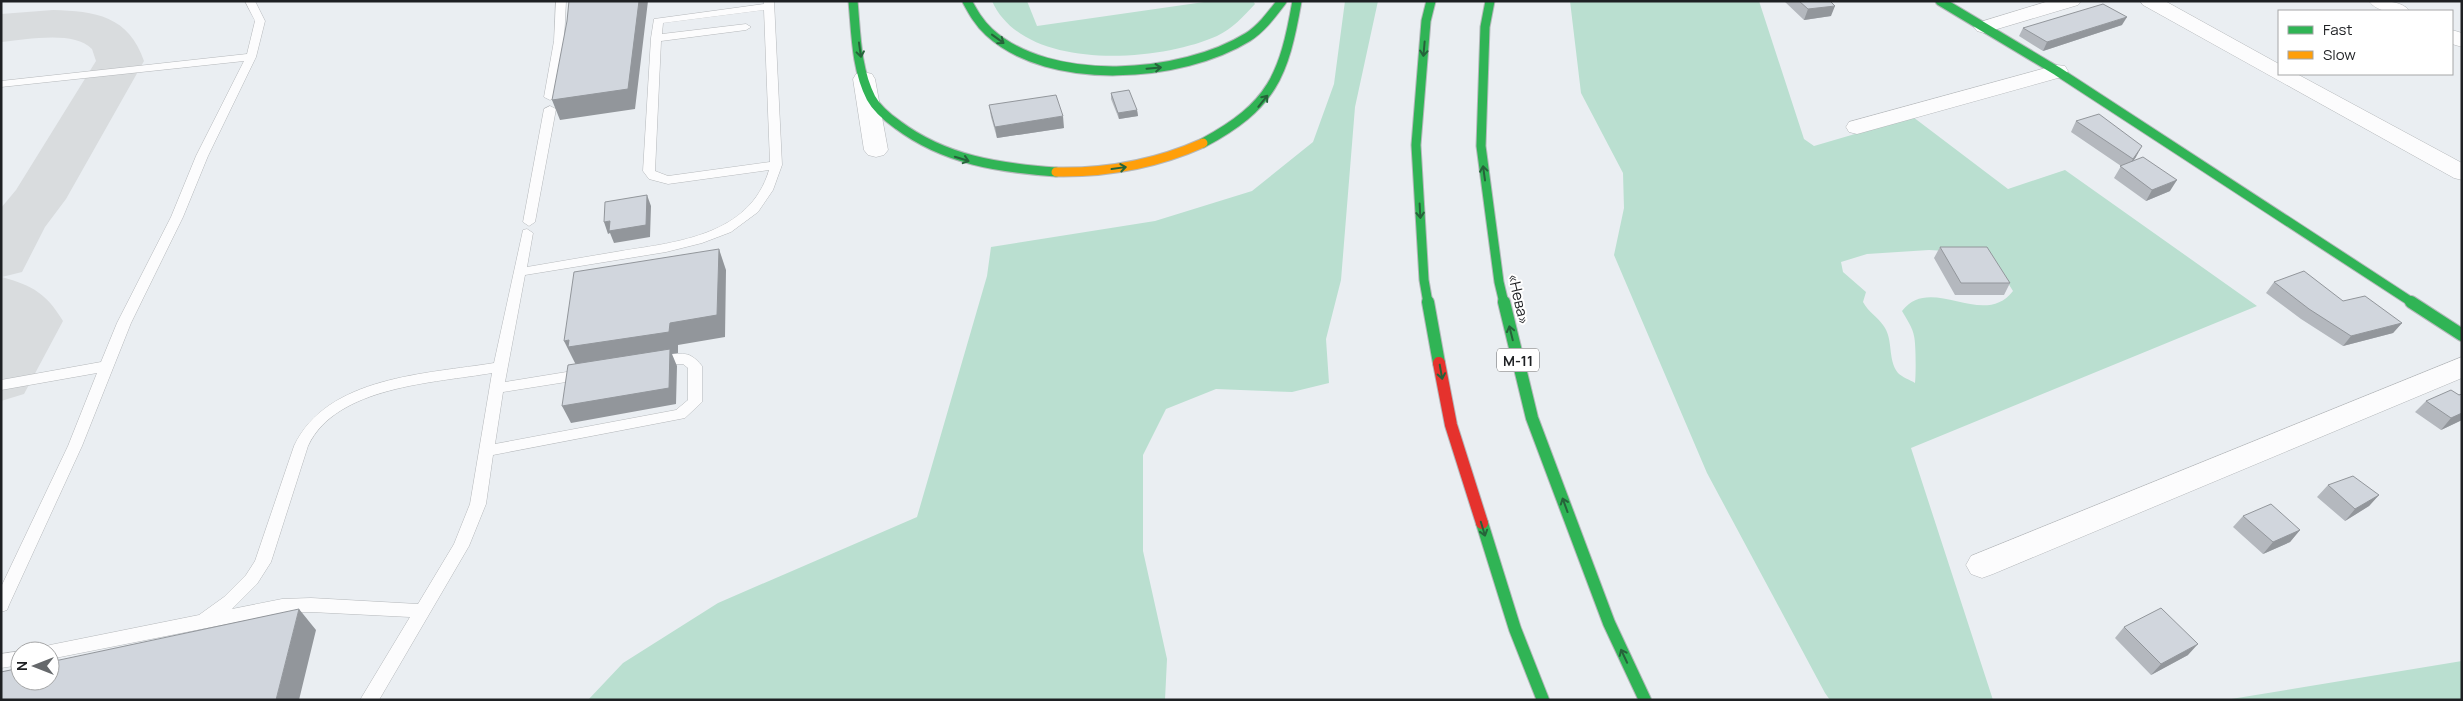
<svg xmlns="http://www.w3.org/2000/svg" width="2463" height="701" viewBox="0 0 2463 701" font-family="Manrope,sans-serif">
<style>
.green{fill:#badfd0;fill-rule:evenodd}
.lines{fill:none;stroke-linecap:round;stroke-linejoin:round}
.taxiway{fill:#d9dcde;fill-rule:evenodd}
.lane-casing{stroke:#b5b8bb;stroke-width:1}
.street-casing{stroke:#b5b8bb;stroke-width:1}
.fast-far1-casing{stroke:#b5b8bb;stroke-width:11}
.fast-casing{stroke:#b5b8bb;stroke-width:14}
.slow-casing{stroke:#b5b8bb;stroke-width:11}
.jam-casing{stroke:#b5b8bb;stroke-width:14}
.lane{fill:#fcfcfd;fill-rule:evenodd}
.street{fill:#fcfcfd;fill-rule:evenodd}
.fast-far1{stroke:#30b455;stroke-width:9}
.fast{stroke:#30b455;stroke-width:12}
.slow{stroke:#ff9f0a;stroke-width:9}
.jam{stroke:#e5322d;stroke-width:12}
.wall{fill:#b4b8be}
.shaded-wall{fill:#92969b}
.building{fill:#d1d6dd;stroke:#92969b}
.oneway{stroke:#26633a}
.labels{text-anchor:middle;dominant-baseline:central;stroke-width:4;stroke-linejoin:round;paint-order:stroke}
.shield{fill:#fff;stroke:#626365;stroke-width:1}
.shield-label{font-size:14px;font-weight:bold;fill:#1e2023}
.street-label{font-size:15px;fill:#1e2023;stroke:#fff}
</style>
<rect width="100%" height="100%" fill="#eaeef2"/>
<!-- green -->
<path class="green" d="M 992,1 L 1027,1 L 1037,26 L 1211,1 L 1253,1 L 1255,4 C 1244,16 1232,29 1217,36 C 1159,62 1024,73 992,1 Z
M 1345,1 L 1378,1 L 1355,107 L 1341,280 L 1326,339 L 1329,383 L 1292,392 L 1216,389 L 1166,409 L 1143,455 L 1143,551 L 1167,659 L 1165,700 L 588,700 L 623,663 L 718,603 L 917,517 L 987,276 L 991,247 L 1155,221 L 1252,191 L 1313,142 L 1334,84 Z
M 1570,1 L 1759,1 L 1804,139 L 1814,146 L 1913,117 L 2008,189 L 2065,170 L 2257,306 L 1911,448 L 1993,700 L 1830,700 L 1825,693 L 1707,473 L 1614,255 L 1624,208 L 1623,173 L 1581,93 ZM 1929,250 L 1964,252 L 2001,272 L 2013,291 C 1983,330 1931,273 1902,311 C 1906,318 1913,328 1914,336 C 1916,343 1916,377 1915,383 C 1910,380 1902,377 1898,373 C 1887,359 1894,339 1883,325 C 1877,316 1869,313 1863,302 L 1866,292 L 1843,272 L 1841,262 L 1867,254 Z
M 2462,661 L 2462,700 L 2225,700 Z"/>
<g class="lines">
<!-- taxiway -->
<path class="taxiway" d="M 53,10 C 95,11 129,16 144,61 L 66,199 L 45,227 L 22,272 L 2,277 C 33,286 46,293 63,321 L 24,394 L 1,401 L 1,208 L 16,190 L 96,61 L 92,49 C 74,30 26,40 1,42 L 1,14 Z"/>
<!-- lane casing -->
<g class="lane-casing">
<path id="lane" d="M 245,1 L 255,1 L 265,21 L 256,57 L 208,156 L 183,217 L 131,323 L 82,446 L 9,605 L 7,610 L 1,612 L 1,587 L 68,446 L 97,373 L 1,390 L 1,380 L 101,362 L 117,323 L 171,217 L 196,156 L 244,61 L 1,87 L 1,81 L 247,54 L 255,21 Z
M 556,1 L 566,1 L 564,41 L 556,97 L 550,100 L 544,97 L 554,41 Z
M 764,1 L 774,1 L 782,165 L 773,190 L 758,212 L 731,232 L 702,243 L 666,252 L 525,275 L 505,382 L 585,369 L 592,374 L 585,379 L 503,392 L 495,444 L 676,410 L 688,400 L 688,368 L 683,364 L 651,365 L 649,362 C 654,355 681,352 689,355 C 694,357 699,362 702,366 L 702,402 L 685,418 L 680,419 L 493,455 L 486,504 L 469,546 L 379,700 L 360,700 L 410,617 L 311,612 L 282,613 L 50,659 L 50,651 L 42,651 L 44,647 L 50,645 L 199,615 L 224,597 L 246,575 L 255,561 L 294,446 C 327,376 427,374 494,363 L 523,230 L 527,229 L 533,233 L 527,267 C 558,262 590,256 621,251 C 678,242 750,235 769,170 L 668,184 L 649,179 L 643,171 L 651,38 L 654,19 L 764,4 ZM 764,10 L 770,162 L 668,176 L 655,171 L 661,41 L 746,30 L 751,27 L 746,24 L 662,34 L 663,23 ZM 492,373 L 470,504 L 454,544 L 418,604 L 311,598 L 282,599 L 232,609 L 257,584 L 271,562 L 308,446 C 336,386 435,383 492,373 Z
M 550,106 L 556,109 L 535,222 L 529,226 L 523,222 L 544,109 Z
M 21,651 L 20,665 L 1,668 L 1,654 Z"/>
</g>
<!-- street casing -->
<g class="street-casing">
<path id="street" d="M 2049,1 L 2081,1 L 2078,5 L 1984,33 L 1977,31 L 1974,27 L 1977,23 Z
M 2140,1 L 2165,1 L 2279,64 L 2279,74 L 2297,74 L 2462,163 L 2462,180 L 2454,178 L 2143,5 Z
M 2369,1 C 2383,1 2401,0 2410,11 C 2397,12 2378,14 2369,1 Z
M 2452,30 L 2462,33 L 2462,47 L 2452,44 Z
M 2057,65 L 2065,66 L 2068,71 L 2065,76 L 1857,134 L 1849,132 L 1846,127 L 1849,122 Z
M 864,72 L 872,74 L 875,79 L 888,150 L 884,155 L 876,157 L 868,155 L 864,150 L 853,79 L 856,74 Z
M 2462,357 L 2462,378 L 1993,574 L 1982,578 L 1971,574 L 1966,565 L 1971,556 Z"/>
</g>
<!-- fast-far1 casing -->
<g class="fast-far1-casing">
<path id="fast-far1" d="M 853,1 C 856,33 856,69 871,98 C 877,109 888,118 898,125 C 945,160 999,168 1056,172
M 967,1 C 973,12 979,23 989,32 C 1050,88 1182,78 1248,37 C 1262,28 1272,14 1282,1
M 1490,1 L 1485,27 L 1481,146 L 1499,282 L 1504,303
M 1940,1 L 2057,71 L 2413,303
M 1203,143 C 1272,106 1284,76 1297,1
M 1428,303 L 1424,280 L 1416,145 L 1426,21 L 1431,1"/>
</g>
<!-- fast casing -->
<g class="fast-casing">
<path id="fast" d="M 1428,302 L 1439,363
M 1504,302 L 1532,418 L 1609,623 L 1645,700
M 2411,302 L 2462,335
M 1482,523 L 1515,629 L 1543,700"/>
</g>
<!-- slow casing -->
<g class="slow-casing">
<path id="slow" d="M 1056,172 C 1108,173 1156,164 1203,143"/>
</g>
<!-- jam casing -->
<g class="jam-casing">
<path id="jam" d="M 1439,363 L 1451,425 L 1482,523"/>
</g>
<!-- lane -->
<use href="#lane" class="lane"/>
<!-- street -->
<use href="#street" class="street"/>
<!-- fast-far1 -->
<use href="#fast-far1" class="fast-far1"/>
<!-- fast -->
<use href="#fast" class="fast"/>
<!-- slow -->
<use href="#slow" class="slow"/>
<!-- jam -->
<use href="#jam" class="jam"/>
</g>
<!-- wall -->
<path class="wall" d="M 1784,1 L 1830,1 L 1831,16 L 1804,20 Z
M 2122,25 L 2043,51 L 2019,36 L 2023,28 Z
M 1111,93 L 1137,110 L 1138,116 L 1119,119 L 1111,99 Z
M 989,105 L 1064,128 L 997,138 L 991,117 Z
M 2076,121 L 2136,157 L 2133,161 L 2170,191 L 2146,201 L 2114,178 L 2121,166 L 2071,132 Z
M 1940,247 L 2010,283 L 2004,295 L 1955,295 L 1934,258 Z
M 2274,282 L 2343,301 L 2402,323 L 2393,333 L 2343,346 L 2301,319 L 2266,293 Z
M 2462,394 L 2462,420 L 2441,430 L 2415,412 L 2426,401 Z
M 2328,485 L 2379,495 L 2369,506 L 2345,521 L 2317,497 Z
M 2243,516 L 2300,530 L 2290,542 L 2263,554 L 2233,527 Z
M 2124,627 L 2188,655 L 2151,675 L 2115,638 Z"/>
<!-- shaded-wall -->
<path class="shaded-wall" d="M 639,1 L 648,1 L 635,109 L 560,120 L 552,100 Z
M 1835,6 L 1831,16 L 1804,20 L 1808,9 Z
M 2127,17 L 2122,25 L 2043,51 L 2047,42 Z
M 1137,110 L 1138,116 L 1119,119 L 1118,113 Z
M 1063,116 L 1064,128 L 997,138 L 995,127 Z
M 2142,146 L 2136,157 L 2127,170 L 2133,159 Z
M 2177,180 L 2170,191 L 2146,201 L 2152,190 Z
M 647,195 L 651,206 L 650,237 L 614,243 L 610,233 L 608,234 L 604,222 L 610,221 Z
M 719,249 L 726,270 L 725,337 L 678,345 L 678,353 L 672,354 L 677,366 L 676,404 L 571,423 L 562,406 L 578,369 L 564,341 L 670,323 Z
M 2402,323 L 2393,333 L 2343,346 L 2351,336 Z
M 2462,413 L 2462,420 L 2441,430 L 2451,418 Z
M 2379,495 L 2369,506 L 2345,521 L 2355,509 Z
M 2300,530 L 2290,542 L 2263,554 L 2273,542 Z
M 299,609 L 316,630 L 299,700 L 276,700 Z
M 2198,644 L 2188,655 L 2151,675 L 2161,664 Z"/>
<!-- building -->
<path class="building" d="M 569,1 L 639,1 L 628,89 L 552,100 L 567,21 Z
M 1799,1 L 1830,1 L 1835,6 L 1808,9 Z
M 2103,4 L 2127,17 L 2047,42 L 2023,28 Z
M 1129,90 L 1137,110 L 1118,113 L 1111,93 Z
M 1056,95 L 1063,116 L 995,127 L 989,105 Z
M 2099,114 L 2142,146 L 2133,159 L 2076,121 Z
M 2143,157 L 2177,180 L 2152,190 L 2120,166 Z
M 647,195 L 646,225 L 609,231 L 610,221 L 604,222 L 605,202 Z
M 1940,247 L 1987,247 L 2010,283 L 1961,283 Z
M 719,249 L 717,315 L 670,323 L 669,332 L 568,347 L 569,340 L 564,341 L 574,272 Z
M 2304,271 L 2343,301 L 2365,296 L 2402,323 L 2351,336 L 2309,309 L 2274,282 Z
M 670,349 L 669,388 L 562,406 L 568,365 Z
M 2451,390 L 2459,395 L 2462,394 L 2462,413 L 2451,418 L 2426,401 Z
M 2353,476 L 2379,495 L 2355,509 L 2328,485 Z
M 2271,504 L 2300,530 L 2273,542 L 2243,516 Z
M 2161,608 L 2198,644 L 2161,664 L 2124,627 Z
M 299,609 L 276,700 L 1,700 L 1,672 L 20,668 L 20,681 L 50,681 L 50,662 Z"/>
<!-- one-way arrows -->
<defs><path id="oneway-shaft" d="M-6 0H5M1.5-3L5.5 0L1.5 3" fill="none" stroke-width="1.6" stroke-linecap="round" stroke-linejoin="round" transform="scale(1.25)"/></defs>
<g class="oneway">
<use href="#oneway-shaft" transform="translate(998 39) rotate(36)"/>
<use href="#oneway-shaft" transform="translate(1424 49) rotate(95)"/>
<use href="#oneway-shaft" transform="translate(860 50) rotate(82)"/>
<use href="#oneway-shaft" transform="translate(1154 68) rotate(-5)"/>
<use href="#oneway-shaft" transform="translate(1263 101) rotate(-51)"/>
<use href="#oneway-shaft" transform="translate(962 159) rotate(17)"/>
<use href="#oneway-shaft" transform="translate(1119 168) rotate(-8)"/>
<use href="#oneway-shaft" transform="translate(1484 173) rotate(-98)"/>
<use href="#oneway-shaft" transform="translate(1420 211) rotate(87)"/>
<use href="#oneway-shaft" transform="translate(1511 333) rotate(-104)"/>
<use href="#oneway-shaft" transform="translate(1441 372) rotate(80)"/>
<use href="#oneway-shaft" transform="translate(1565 505) rotate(-110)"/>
<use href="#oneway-shaft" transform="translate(1483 529) rotate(73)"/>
<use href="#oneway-shaft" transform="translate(1624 656) rotate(-115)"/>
</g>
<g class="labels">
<!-- shield labels -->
<rect class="shield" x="1497" y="348.5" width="42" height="23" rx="4"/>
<g class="shield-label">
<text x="1518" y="360">М-11</text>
</g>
<!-- street labels -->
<g class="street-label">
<text transform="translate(1519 299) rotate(77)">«Нева»</text>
</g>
</g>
<!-- border -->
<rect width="2463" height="701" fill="none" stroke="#1e2023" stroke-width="5"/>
<!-- legend -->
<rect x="2278" y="10" width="175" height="65" fill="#ffffff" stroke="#a5a6a7"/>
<rect x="2288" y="26" width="25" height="8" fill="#30b455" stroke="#a5a6a7"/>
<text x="2323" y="35" font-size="15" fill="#1e2023">Fast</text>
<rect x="2288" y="51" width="25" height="8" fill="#ff9f0a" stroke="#a5a6a7"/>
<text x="2323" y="60" font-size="15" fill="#1e2023">Slow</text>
<!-- north arrow -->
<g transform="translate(35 666) rotate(270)"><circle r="24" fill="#ffffff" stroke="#a5a6a7"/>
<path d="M0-4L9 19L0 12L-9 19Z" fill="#65686b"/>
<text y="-8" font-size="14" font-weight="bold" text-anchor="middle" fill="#1e2023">N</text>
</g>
</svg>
